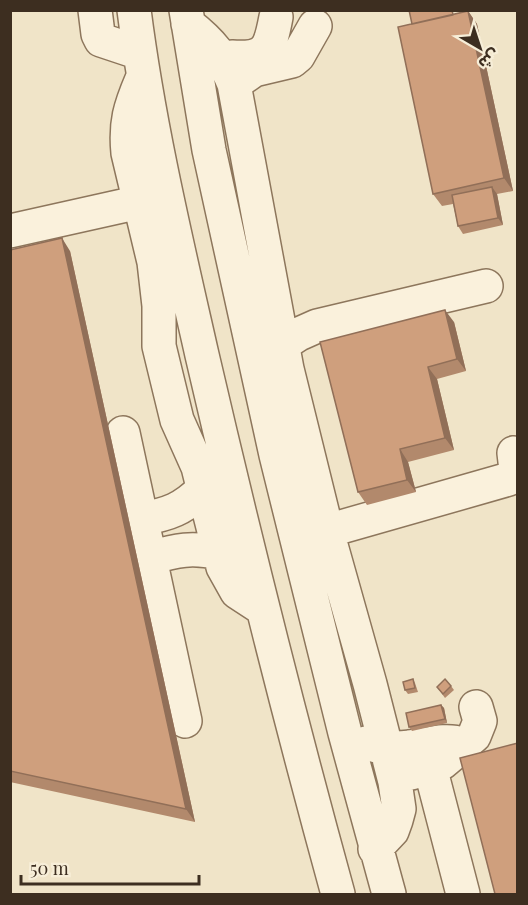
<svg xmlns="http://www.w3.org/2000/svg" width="528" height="905" viewBox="0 0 528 905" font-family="'Playfair Display','Noto Sans Arabic',serif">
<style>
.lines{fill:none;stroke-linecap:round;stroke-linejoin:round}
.minor-casing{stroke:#8d765c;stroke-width:36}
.minor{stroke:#faf1dc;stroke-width:33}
.wall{fill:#b2896c}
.shaded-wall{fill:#916f58}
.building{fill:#cf9f7d;stroke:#916f58;stroke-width:1.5}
</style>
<rect width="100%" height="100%" fill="#f0e4c8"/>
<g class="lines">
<!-- minor casing -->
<g class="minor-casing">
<path id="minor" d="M 95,10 L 98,34 L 101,40 L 140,53
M 134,10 C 149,127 176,240 202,355 C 244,536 289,716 338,894
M 186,10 L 209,150 L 276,455 L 345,733 L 389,894
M 188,24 C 211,42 223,56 234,84 L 287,369 L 327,531 L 370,684 L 395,782 L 399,809 L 396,820 L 392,831 L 375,849
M 232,57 C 267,59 270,49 276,17
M 142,79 C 130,107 125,123 128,153 L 154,262 L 159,306 L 159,346 L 177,420 L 198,467 L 223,567 L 237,592 L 263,609
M 234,84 L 254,70 L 292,61 L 298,56 L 315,26
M 10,231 L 140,202
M 282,345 L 299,334 L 317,326 L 486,286
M 123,433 L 185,721
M 142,519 C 169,514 183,509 202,490
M 327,531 L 509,479 L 516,470 L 514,453
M 150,558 C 177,550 192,547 219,553
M 366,743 C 380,748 395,749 409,747 C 427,745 445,738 462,744
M 430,767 L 463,894
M 411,773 L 442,763 L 474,736 L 480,721 L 476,707"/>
</g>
<!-- minor -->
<use href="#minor" class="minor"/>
</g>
<!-- wall -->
<path class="wall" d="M 468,11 L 477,24 L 513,191 L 497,194 L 503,225 L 463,234 L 458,226 L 453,204 L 442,206 L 433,194 L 412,24 Z
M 10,250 L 70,251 L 195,822 L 10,782 Z
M 454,322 L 466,371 L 437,379 L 454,450 L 408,462 L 416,492 L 367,505 L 358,492 L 320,342 Z
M 413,679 L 415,683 L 418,692 L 408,694 L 405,690 Z
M 451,686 L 454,690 L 445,698 L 437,687 Z
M 441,705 L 444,708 L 447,723 L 412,731 L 409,727 Z"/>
<!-- shaded-wall -->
<path class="shaded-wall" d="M 468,11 L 477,24 L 513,191 L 504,178 Z
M 492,187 L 497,194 L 503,225 L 498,218 Z
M 62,238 L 70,251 L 195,822 L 186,809 Z
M 445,310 L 454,322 L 466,371 L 457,359 Z
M 428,367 L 437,379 L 454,450 L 445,438 Z
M 400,449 L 408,462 L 416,492 L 407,480 Z
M 441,705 L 444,708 L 447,723 L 445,719 Z"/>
<!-- building -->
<path class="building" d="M 409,10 L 452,10 L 453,15 L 412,24 Z
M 468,11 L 504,178 L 433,194 L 398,27 Z
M 492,187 L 498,218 L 458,226 L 452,195 Z
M 62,238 L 186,809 L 10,771 L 10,250 Z
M 445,310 L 457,359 L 428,367 L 445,438 L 400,449 L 407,480 L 358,492 L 320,342 Z
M 413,679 L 415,688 L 405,690 L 403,682 Z
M 445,679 L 451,686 L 443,694 L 437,687 Z
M 441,705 L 445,719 L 409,727 L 406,713 Z
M 518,743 L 518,894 L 495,894 L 460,758 Z"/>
<!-- border -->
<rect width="528" height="905" fill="none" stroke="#3d2e20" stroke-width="24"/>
<!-- north arrow -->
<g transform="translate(480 48) rotate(141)" stroke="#f7eed8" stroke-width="4.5" paint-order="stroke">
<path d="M0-4.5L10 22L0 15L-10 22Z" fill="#3d2e20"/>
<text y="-9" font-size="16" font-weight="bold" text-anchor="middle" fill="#3d2e20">ش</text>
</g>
<!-- scale -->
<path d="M21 875v9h178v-9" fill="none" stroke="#3d2e20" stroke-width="3"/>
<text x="30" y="875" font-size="18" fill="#3d2e20" stroke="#f7eed8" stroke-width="4.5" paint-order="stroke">50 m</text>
</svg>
